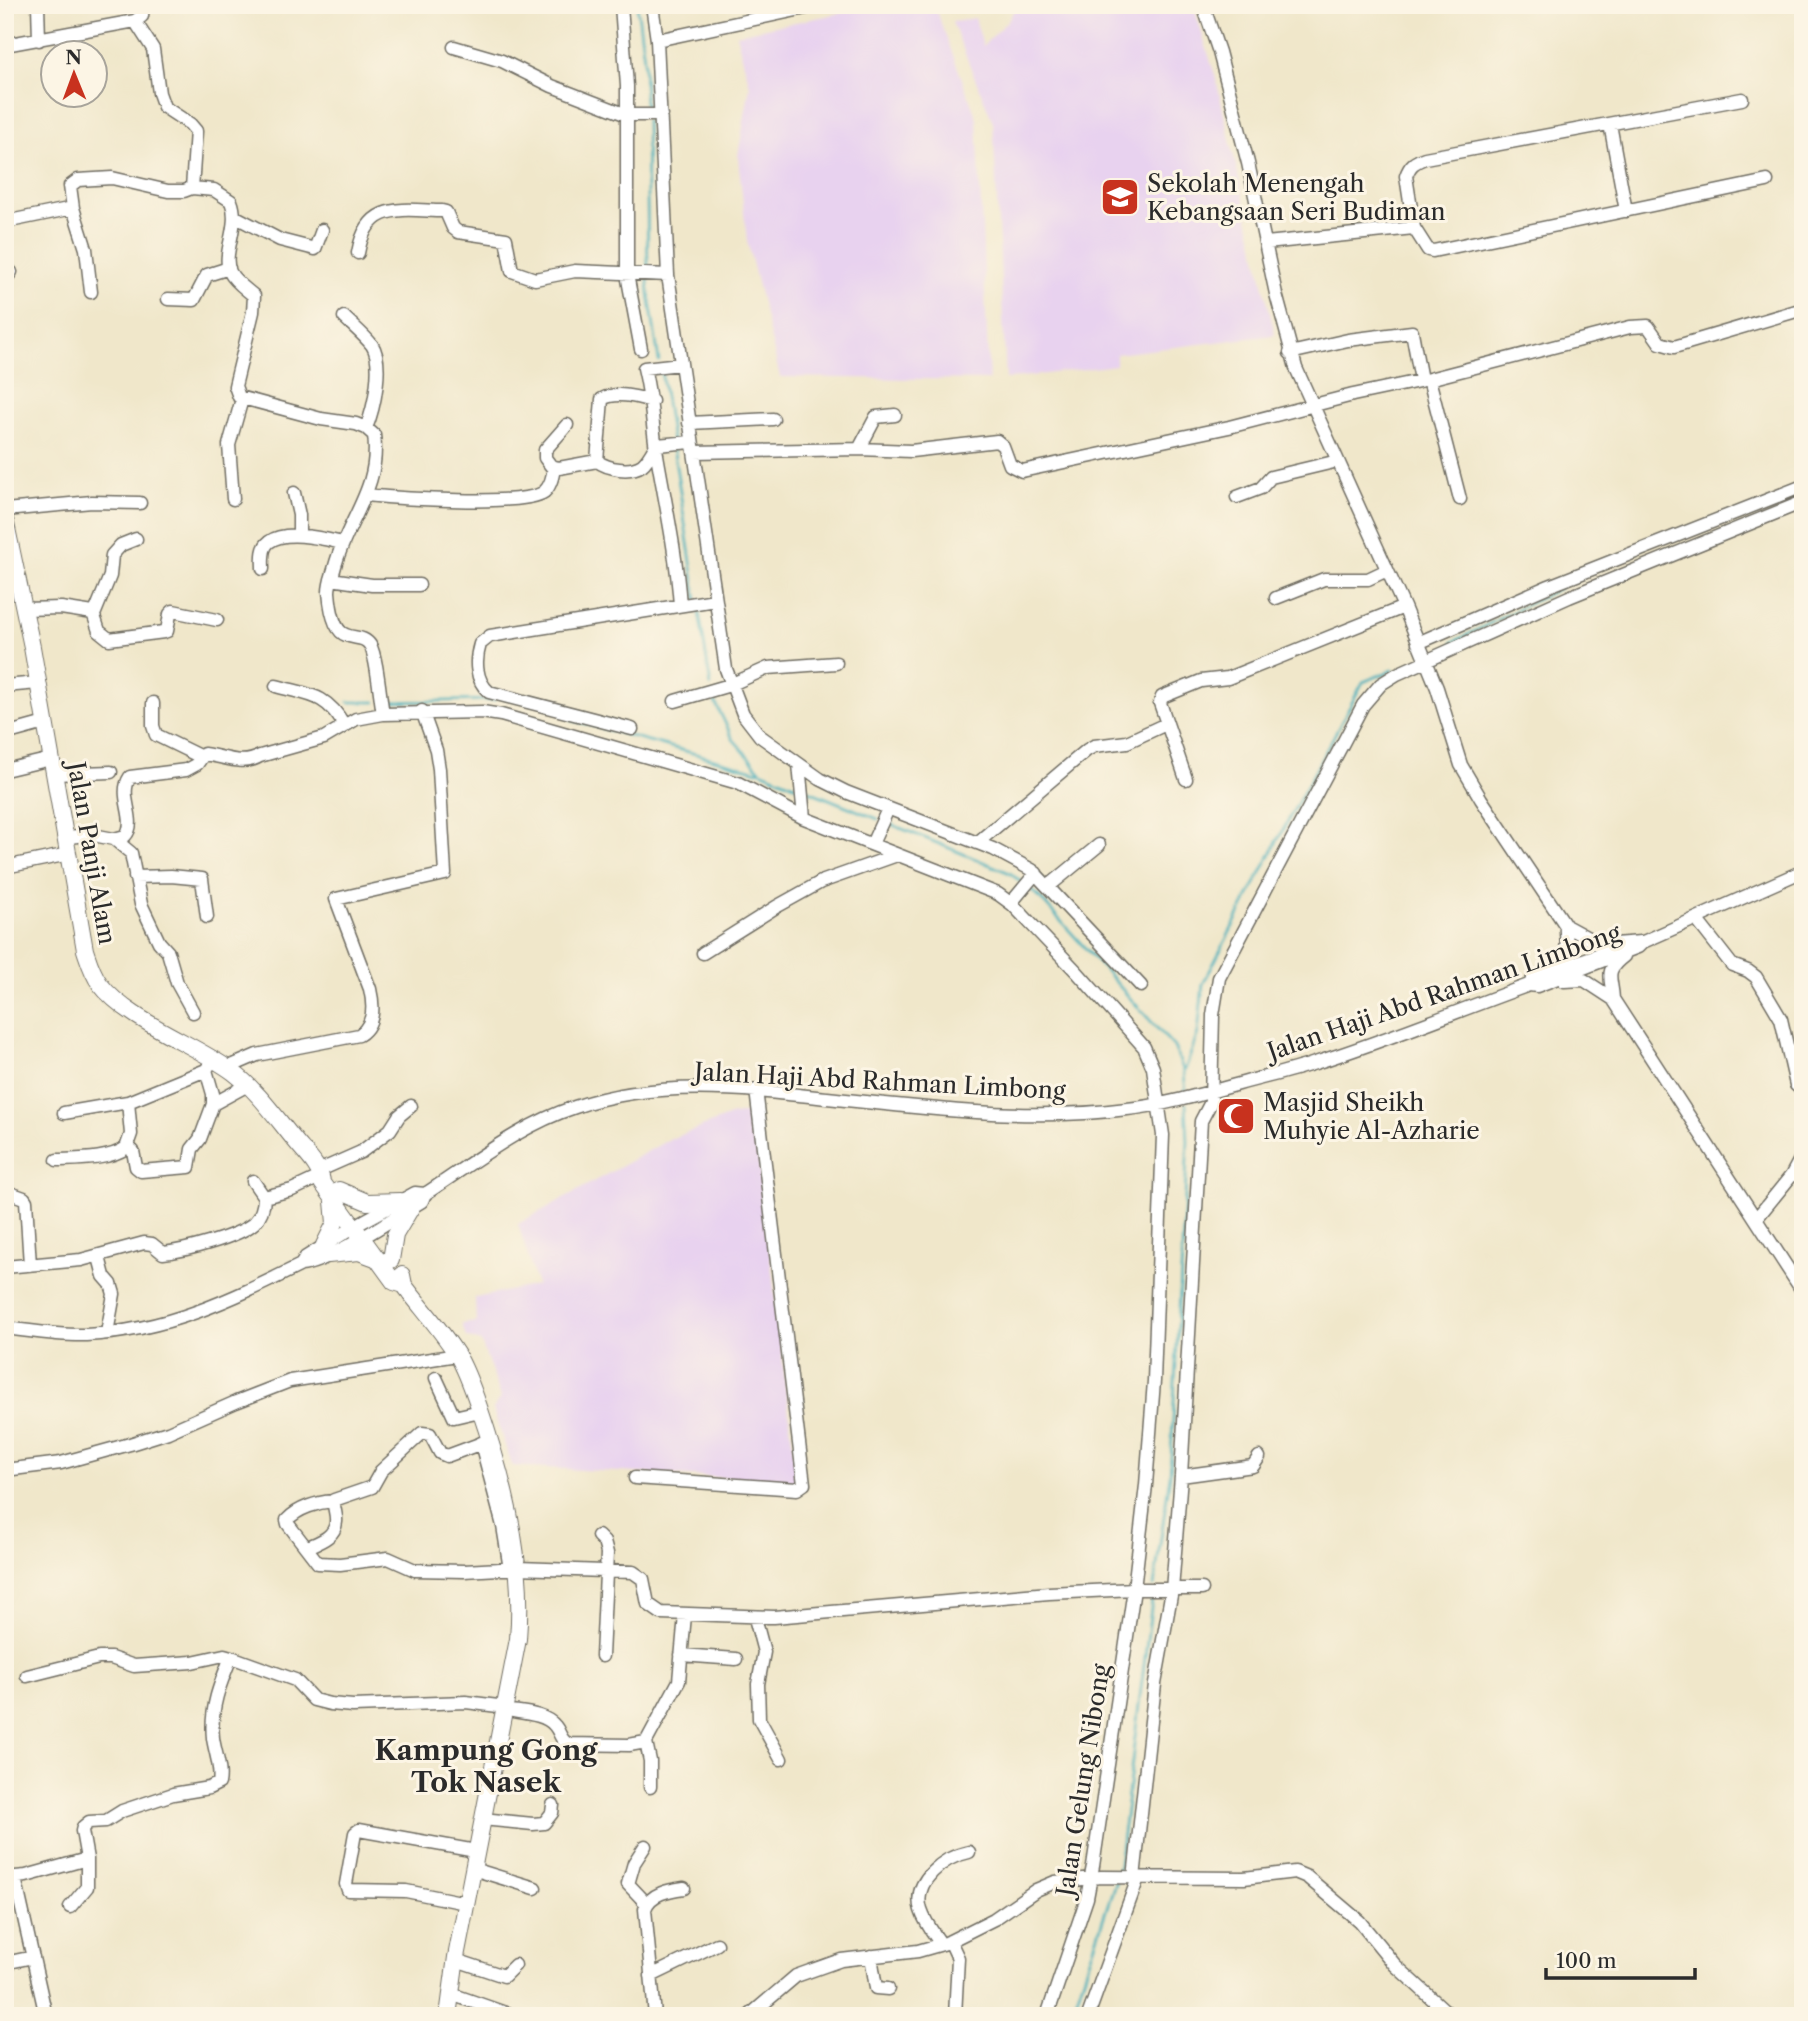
<svg xmlns="http://www.w3.org/2000/svg" width="1808" height="2021" viewBox="0 0 1808 2021" font-family="'Libre Caslon Text',serif">
<style>
.built{fill:#e8d2ef}
.lines{fill:none;stroke-linecap:round;stroke-linejoin:round}
.stream{stroke:#40afbc;stroke-width:2.5}
.minor-casing{stroke:#706d63;stroke-width:15}
.major-casing{stroke:#706d63;stroke-width:18}
.minor{stroke:#fff;stroke-width:12}
.major{stroke:#fff;stroke-width:16}
.labels{text-anchor:middle;dominant-baseline:central;stroke-width:6;stroke-linejoin:round;paint-order:stroke}
.poi-label{font-size:24px;fill:#2b2b2b;stroke:#fcf5e5;text-anchor:start}
.street-label{font-size:24px;fill:#2b2b2b;stroke:#fcf5e5}
.quarter-label{font-size:28px;font-weight:bold;fill:#2b2b2b;stroke:#fcf5e5}
</style>
<rect width="100%" height="100%" fill="#fcf5e5"/>
<filter id="ink" filterUnits="userSpaceOnUse"><feTurbulence type="fractalNoise" baseFrequency=".0143" numOctaves="2"/><feDisplacementMap in="SourceGraphic" scale="14" xChannelSelector="R" yChannelSelector="G"/><feConvolveMatrix kernelMatrix="1 2 1 2 8 2 1 2 1" color-interpolation-filters="sRGB"/></filter>
<filter id="wash" filterUnits="userSpaceOnUse"><feTurbulence type="fractalNoise" baseFrequency=".00686" numOctaves="4" result="noise"/><feDisplacementMap in="SourceGraphic" scale="28" xChannelSelector="R" yChannelSelector="G"/><feGaussianBlur stdDeviation="1.57" result="paint"/><feColorMatrix in="noise" values="0 0 0 0 0 0 0 0 0 0 0 0 0 0 0 0 0 1.4 0 .05"/><feComposite in="paint" operator="in"/></filter>
<g filter="url(#wash)">
<rect width="100%" height="100%" fill="#f0e7ca"/>
<!-- built -->
<path class="built" d="M 882,5 L 934,5 L 977,119 L 989,380 L 780,377 L 747,241 L 738,156 L 750,86 L 736,34 Z
M 1017,5 L 1193,5 L 1215,75 L 1275,335 L 1116,354 L 1116,365 L 1006,379 L 993,122 L 952,22 L 975,18 L 983,46 L 1009,19 Z
M 753,1111 L 797,1482 L 512,1466 L 493,1409 L 501,1397 L 481,1342 L 466,1337 L 462,1324 L 476,1322 L 475,1298 L 537,1285 L 518,1224 L 668,1140 L 730,1116 Z"/>
<g class="lines">
<!-- stream -->
<path class="stream" d="M 637,5 L 644,59 L 645,110
M 646,120 L 648,271
M 648,278 L 649,293 L 659,361
M 661,371 L 672,441
M 673,447 L 697,600
M 1771,505 L 1784,500
M 698,606 L 711,686
M 1453,642 L 1560,588
M 712,696 L 733,739 L 761,771 L 797,786
M 348,702 L 376,702
M 386,702 L 495,700
M 572,720 L 758,771
M 807,790 L 878,819
M 888,823 L 1010,873 L 1022,883
M 1030,889 L 1041,899 L 1174,1047 L 1184,1072 L 1186,1094
M 1185,1070 L 1198,1033 L 1203,984 L 1283,830 L 1363,682 L 1393,670
M 1154,1586 L 1170,1475 L 1188,1141 L 1186,1104
M 1118,1874 L 1153,1592
M 1071,2016 L 1116,1880"/>
</g>
</g>
<g filter="url(#ink)">
<g class="lines">
<!-- minor casing -->
<g class="minor-casing">
<path id="minor" d="M 38,5 L 39,40
M 621,5 L 627,86 L 627,274 L 641,349
M 652,5 L 657,40 L 668,275 L 726,669 L 743,714 L 760,736 L 820,779 L 846,792 L 993,849 L 1032,870 L 1141,986
M 1203,5 L 1219,52 L 1248,163 L 1276,294 L 1296,368 L 1404,607 L 1437,688 L 1461,765 L 1481,799 L 1566,926 L 1601,945 L 1641,942
M 135,21 L 142,16 L 143,5
M 657,40 L 820,5
M 5,45 L 135,21
M 454,47 L 502,61 L 552,86 L 627,115 L 661,115
M 1742,99 L 1425,158 C 1414,162 1410,165 1406,176 L 1414,228 L 1428,250 L 1433,251 L 1767,181
M 1610,124 L 1626,211
M 192,188 L 214,190 L 231,201 C 241,226 221,253 230,272 C 234,281 246,289 254,296 L 253,312 L 235,386 L 239,397 L 321,419 L 356,424 L 366,428 L 374,435 C 381,488 348,518 335,566 C 333,574 329,583 329,592 C 330,604 333,631 346,635 C 355,639 364,636 370,645 C 377,657 380,698 383,714
M 73,208 L 86,249 L 91,292
M 234,216 L 280,240 L 315,249 L 322,230
M 5,222 L 73,208 L 70,186 L 78,180 L 112,178 L 168,191 L 184,191 L 192,188 L 196,131 L 190,124 L 164,107 L 159,93 L 153,49 L 135,21
M 1266,243 L 1414,228
M 358,253 C 367,201 401,210 442,211 L 446,212 L 453,228 L 458,232 L 506,239 L 512,271 L 535,279 L 575,271 L 668,275
M 5,280 L 11,272
M 168,299 L 194,300 L 207,275 L 229,268
M 344,317 C 353,326 364,335 372,345 C 384,363 374,409 366,428
M 1290,353 L 1348,340 L 1412,332 L 1421,380
M 1429,379 L 1460,499
M 689,423 L 773,419
M 567,425 L 545,450 L 545,458 L 551,466 L 559,468 L 597,461 C 608,469 630,473 642,465 C 648,460 652,452 656,445 L 692,442
M 859,449 L 911,451 L 997,441 L 1003,446 L 1010,465 L 1022,471 L 1229,427 L 1353,395 L 1429,379 L 1630,327 L 1648,326 L 1660,343 L 1674,347 L 1803,309
M 694,452 L 859,449 L 876,417 L 895,415
M 597,461 L 602,399 C 617,391 637,397 652,401
M 294,493 L 299,515 L 299,535
M 366,495 C 395,498 524,507 544,492 C 551,486 553,476 554,467
M 1237,497 L 1261,488 L 1271,477 L 1338,461
M 233,499 L 229,445 L 242,399
M 5,510 L 92,502 L 140,503
M 263,569 C 263,561 261,548 269,542 C 286,529 324,539 343,543
M 331,579 L 372,585 L 419,585
M 1276,598 L 1324,579 L 1368,579 L 1387,570
M 680,605 C 676,550 665,502 656,449 C 652,421 651,396 644,368 L 680,364
M 24,609 L 61,608 L 93,613 L 99,631 L 109,639 L 164,632 L 167,631 L 170,614 L 173,611 L 217,620
M 94,615 L 110,576 L 112,555 L 121,545 L 136,539
M 1418,643 L 1549,586 L 1803,486
M 5,686 L 38,683
M 276,686 C 308,695 326,693 344,725
M 675,701 L 730,685 L 768,668 L 836,663
M 153,703 L 153,726 L 156,735 L 201,757
M 632,729 L 489,692 C 475,680 475,660 480,644 L 490,636 L 715,600
M 5,734 L 45,723
M 799,764 L 804,818
M 5,770 L 51,759
M 54,774 L 111,772
M 1186,779 L 1160,703 L 1162,697 L 1201,681 L 1228,678 L 1404,607
M 65,837 L 93,835 L 114,839 L 125,836 C 139,821 117,796 130,777 L 186,770 L 197,764 L 204,754 C 223,756 242,767 260,756 L 324,738 L 356,719 L 383,714 L 482,712 L 501,715 L 738,783 L 804,818 L 998,894 L 1013,905 L 1077,972 L 1144,1047 L 1153,1068 L 1163,1135 L 1154,1381 L 1146,1485 L 1134,1589 L 1093,1866 L 1087,1898 L 1047,2016
M 114,839 L 131,853 L 141,904 L 159,942 L 168,952 L 177,983 L 193,1012
M 977,843 L 1087,750 L 1094,746 L 1127,742 L 1166,724
M 872,844 L 888,809
M 5,867 L 69,854
M 135,877 L 171,876 L 202,879 L 207,917
M 1049,886 L 1099,845
M 1011,903 L 1036,873
M 1696,919 L 1732,965 L 1748,971 L 1756,977 L 1781,1019 L 1796,1085 L 1803,1091
M 703,953 L 776,907 L 821,882 L 897,855
M 1624,956 C 1603,972 1612,977 1613,999 L 1803,1292
M 1556,970 L 1611,950
M 1564,981 L 1584,980 L 1613,999
M 1529,985 C 1538,969 1563,970 1566,949 C 1568,941 1565,933 1566,926
M 227,1068 L 257,1055 L 359,1035 C 375,1025 374,1006 370,989 L 336,899 L 445,874 L 439,769 L 436,750 L 422,711
M 213,1104 L 248,1085
M 64,1113 L 128,1102 L 206,1070 L 210,1064
M 127,1146 L 133,1151 L 136,1167 L 141,1171 L 189,1167 L 192,1149 L 200,1139 L 213,1104 L 213,1094 L 206,1070
M 57,1160 C 79,1159 108,1160 126,1148 L 131,1134 L 128,1102
M 318,1171 L 361,1152 L 390,1130 L 399,1116 L 411,1106
M 7,1192 L 24,1198 L 26,1201 L 30,1265
M 264,1197 L 292,1190 L 322,1176
M 1756,1219 L 1791,1176 L 1803,1154
M 99,1257 L 104,1276 L 111,1284 L 114,1294 L 107,1333
M 301,1265 L 306,1257 L 362,1222 L 415,1193 L 425,1194
M 5,1267 L 81,1260 L 144,1243 L 152,1244 L 163,1253 C 184,1251 238,1237 254,1223 C 261,1216 264,1207 264,1197 L 253,1181
M 5,1328 C 32,1331 59,1336 86,1335 C 167,1331 230,1300 301,1265 C 328,1263 395,1217 422,1201 L 425,1194 C 473,1163 520,1125 575,1107 C 656,1079 744,1089 827,1098 C 927,1108 1027,1122 1127,1109 C 1165,1105 1203,1094 1239,1084 C 1263,1077 1288,1072 1312,1064 C 1385,1041 1457,1011 1529,985 L 1537,986 L 1638,947 L 1643,942 L 1803,871
M 436,1378 L 454,1417 L 480,1411
M 481,1443 L 503,1526 L 510,1569
M 5,1470 L 61,1463 L 130,1444 L 168,1432 L 236,1402 L 290,1381 L 457,1355
M 1181,1476 L 1253,1466 L 1259,1457
M 635,1478 L 797,1489 L 804,1484 L 756,1090
M 333,1501 C 318,1502 298,1508 287,1520 L 288,1524 L 318,1563 L 340,1564 L 388,1558 L 415,1570 L 464,1571 L 518,1568 L 633,1572 L 643,1579 L 648,1604 L 661,1613 L 774,1617 L 1049,1593 L 1134,1589 L 1202,1589
M 598,1536 L 604,1542 L 607,1553 L 602,1656
M 308,1547 C 319,1542 335,1537 336,1522 C 337,1514 333,1508 334,1500 L 372,1487 L 381,1471 L 422,1433 L 430,1434 L 440,1453 L 447,1456 L 490,1440
M 755,1618 L 764,1652 L 758,1684 L 759,1719 L 781,1759
M 681,1655 L 736,1659
M 27,1676 L 99,1658 L 111,1658 L 134,1666 L 192,1662 L 224,1655 L 231,1657
M 506,1710 C 520,1713 545,1713 555,1726 C 561,1733 559,1739 568,1744 L 629,1745 L 646,1742 L 679,1681 L 685,1615
M 646,1742 L 650,1761 L 650,1787
M 482,1819 L 533,1824 L 544,1823 L 552,1813 L 553,1805
M 645,1846 L 634,1863 L 628,1884 L 647,1904
M 473,1869 L 535,1888
M 5,1878 L 26,1876 L 87,1859 L 82,1831 L 83,1827 L 89,1822 L 106,1821 L 122,1811 L 173,1794 L 209,1788 L 219,1783 C 222,1769 215,1753 213,1738 C 210,1708 220,1684 231,1657 L 295,1680 L 314,1700 L 330,1704 L 353,1706 L 466,1702 L 506,1707
M 15,1878 L 46,2016
M 1134,1878 L 1155,1684 L 1172,1590 L 1181,1476 L 1201,1121 L 1211,1102 L 1213,1015 L 1219,978 L 1363,705 L 1381,684 L 1397,674 L 1569,597 L 1803,502
M 466,1903 L 406,1891 L 348,1890 L 346,1884 L 355,1833 L 359,1830 L 370,1832 L 476,1851
M 70,1907 L 87,1887 L 87,1859
M 950,1941 L 958,1958 L 955,2016
M 941,1944 C 934,1934 925,1923 921,1910 C 912,1881 944,1857 969,1852
M 871,1956 L 876,1988 L 888,1989
M 456,1960 L 504,1976 L 515,1965
M 5,1963 L 33,1957
M 651,1976 L 717,1944
M 451,1994 L 514,2016
M 655,2016 L 645,1909 C 650,1893 670,1890 684,1888
M 749,2016 L 796,1976 L 841,1960 L 918,1951 L 946,1943 L 994,1919 L 1036,1890 L 1055,1882 L 1101,1877 L 1244,1878 L 1295,1872 L 1307,1877 L 1359,1921 L 1395,1965 L 1451,2016
M 1088,2016 L 1138,1878"/>
</g>
<!-- major casing -->
<g class="major-casing">
<path id="major" d="M 5,519 L 32,647 L 85,950 C 89,962 92,973 100,984 C 127,1020 195,1044 233,1072 C 258,1091 277,1119 297,1143 C 306,1154 322,1169 322,1183 L 394,1282 L 404,1285
M 339,1190 L 367,1202 L 400,1201
M 324,1245 L 335,1223 L 333,1201
M 328,1255 L 359,1252 L 378,1259
M 391,1260 L 395,1235 L 411,1208
M 402,1275 L 404,1285 C 422,1309 444,1333 459,1358 C 471,1380 478,1404 486,1428 C 508,1496 524,1567 518,1639 L 456,1957 L 448,2016"/>
</g>
<!-- minor -->
<use href="#minor" class="minor"/>
<!-- major -->
<use href="#major" class="major"/>
</g>
</g>
<!-- icons -->
<defs>
<g id="school-square" transform="scale(2.0125)"><rect x="-9" y="-9" width="18" height="18" rx="4" fill="#c8321e" stroke="#fcf5e5"/><path d="M0-5L7-2L0 1L-7-2ZM-4 1L0 2.5L4 1V4Q0 6-4 4Z" fill="#fff"/></g>
<g id="mosque-square" transform="scale(2.0125)"><rect x="-9" y="-9" width="18" height="18" rx="4" fill="#c8321e" stroke="#fcf5e5"/><path d="M3.5-4.9A6 6 0 1 0 3.5 4.9A5 5 0 1 1 3.5-4.9Z" fill="#fff"/></g>
</defs>
<g fill-rule="evenodd">
<use href="#school-square" x="1120" y="197"/>
<use href="#mosque-square" x="1236" y="1116"/>
</g>
<g class="labels">
<!-- poi labels -->
<g class="poi-label">
<text x="1147" y="183">Sekolah Menengah<tspan x="1147" dy="28">Kebangsaan Seri Budiman</tspan></text>
<text x="1263" y="1102">Masjid Sheikh<tspan x="1263" dy="28">Muhyie Al-Azharie</tspan></text>
</g>
<!-- street labels -->
<g class="street-label">
<text transform="translate(92 853) rotate(80)">Jalan Panji Alam</text>
<text transform="translate(1444 992) rotate(-19)">Jalan Haji Abd Rahman Limbong</text>
<text transform="translate(880 1081) rotate(3)">Jalan Haji Abd Rahman Limbong</text>
<text transform="translate(1083 1780) rotate(-81)">Jalan Gelung Nibong</text>
</g>
<!-- quarter labels -->
<g class="quarter-label">
<text x="486" y="1750">Kampung Gong<tspan x="486" dy="32">Tok Nasek</tspan></text>
</g>
</g>
<!-- margin -->
<rect width="1808" height="2021" fill="none" stroke="#fcf5e5" stroke-width="28"/>
<!-- north arrow -->
<g transform="translate(74 74) rotate(359)"><circle r="33" fill="#fcf5e5" stroke="#a8a49b" stroke-width="2"/>
<path d="M0-5L12 26L0 18L-12 26Z" fill="#c8321e"/>
<text y="-10" font-size="19" font-weight="bold" text-anchor="middle" fill="#2b2b2b">N</text>
</g>
<!-- scale -->
<path d="M1546 1968v10h149v-10" fill="none" stroke="#2b2b2b" stroke-width="3.5"/>
<text x="1556" y="1968" font-size="21" fill="#2b2b2b" stroke="#fcf5e5" stroke-width="5" paint-order="stroke">100 m</text>
</svg>
